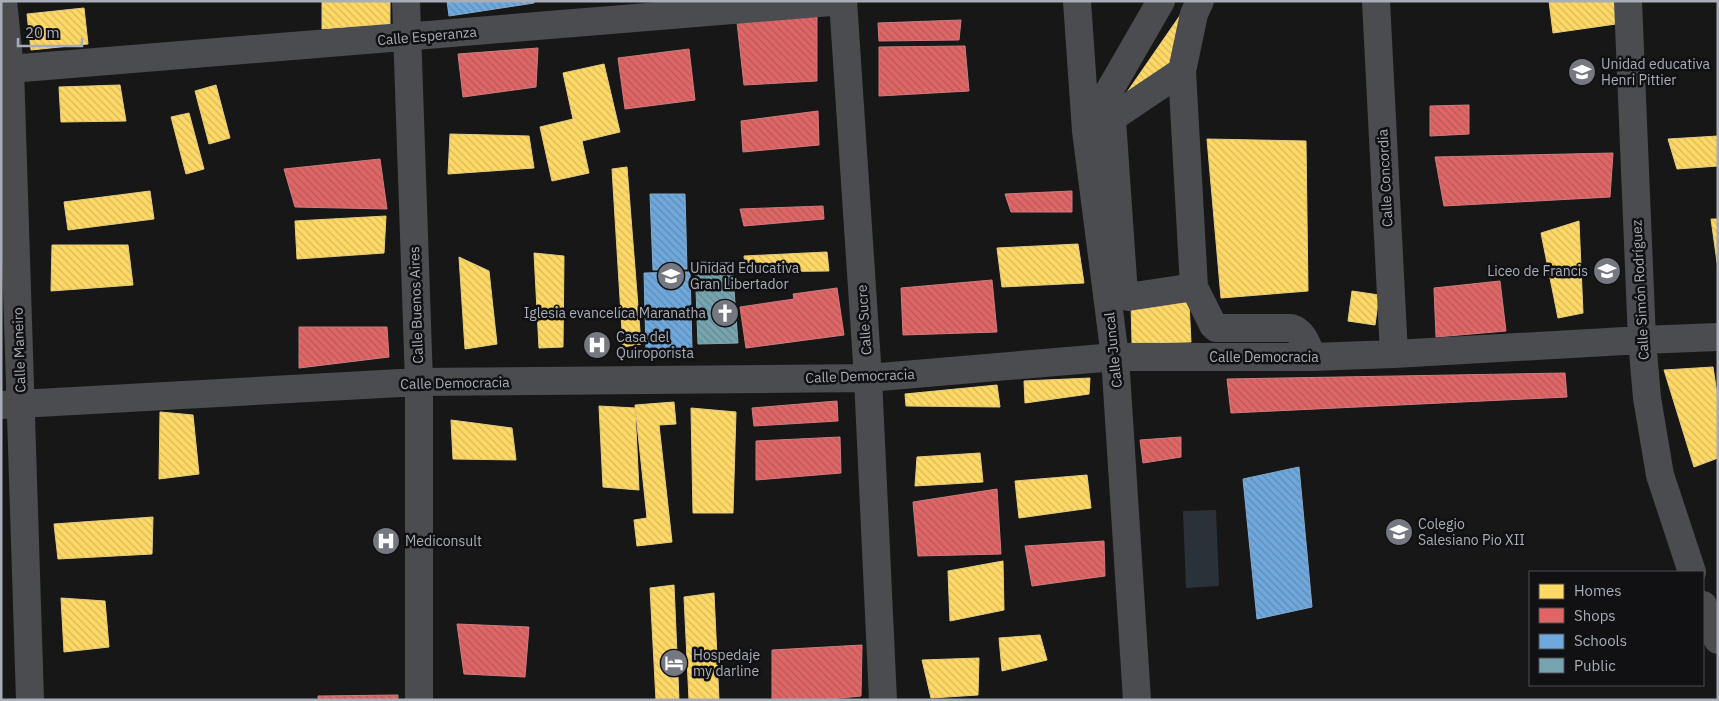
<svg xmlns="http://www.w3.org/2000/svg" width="1719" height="701" viewBox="0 0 1719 701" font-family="'IBM Plex Sans',sans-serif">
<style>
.water{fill:#2a3239}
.homes{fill:url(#homes-back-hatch);stroke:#e5cc7f}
.shops{fill:url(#shops-back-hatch);stroke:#cf7b7f}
.schools{fill:url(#schools-back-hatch);stroke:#80aad1}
.public{fill:url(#public-back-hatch);stroke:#85a7b2}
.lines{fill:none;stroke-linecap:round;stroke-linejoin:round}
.minor{stroke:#4b4c50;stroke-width:28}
.labels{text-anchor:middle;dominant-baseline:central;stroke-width:5;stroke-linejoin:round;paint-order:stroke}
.street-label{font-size:14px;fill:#a8adb8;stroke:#111113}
.poi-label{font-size:14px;fill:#a8adb8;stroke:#111113;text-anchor:start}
</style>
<defs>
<pattern id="homes-back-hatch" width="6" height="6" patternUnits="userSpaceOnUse" patternTransform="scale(1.25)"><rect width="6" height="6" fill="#ffd966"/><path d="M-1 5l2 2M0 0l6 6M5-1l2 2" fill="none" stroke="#d6b85d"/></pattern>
<pattern id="shops-back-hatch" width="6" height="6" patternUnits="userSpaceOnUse" patternTransform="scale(1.25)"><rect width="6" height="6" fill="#e06666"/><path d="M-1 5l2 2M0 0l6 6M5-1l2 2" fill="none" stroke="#b45a5a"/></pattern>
<pattern id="schools-back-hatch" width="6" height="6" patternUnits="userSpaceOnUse" patternTransform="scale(1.25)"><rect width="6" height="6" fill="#6fa8dc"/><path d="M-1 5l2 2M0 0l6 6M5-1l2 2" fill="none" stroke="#608bb3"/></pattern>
<pattern id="public-back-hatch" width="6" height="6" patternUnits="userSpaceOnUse" patternTransform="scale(1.25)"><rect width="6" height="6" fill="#76a5af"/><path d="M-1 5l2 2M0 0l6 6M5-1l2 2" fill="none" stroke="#658991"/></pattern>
</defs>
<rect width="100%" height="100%" fill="#171717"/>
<!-- water -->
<path class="water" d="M 1216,510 L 1219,586 L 1186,588 L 1183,511 Z"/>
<!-- homes -->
<path class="homes" d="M 322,1 L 390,1 L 390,24 L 322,29 Z
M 1549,1 L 1614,1 L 1616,24 L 1553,33 Z
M 84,8 L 88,44 L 31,50 L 27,14 Z
M 1181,14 L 1182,65 L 1116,108 Z
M 604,64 L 620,132 L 582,141 L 589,173 L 552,181 L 540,127 L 573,119 L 563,73 Z
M 120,85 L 126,121 L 61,122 L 59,87 Z
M 216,85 L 230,138 L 209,144 L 195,91 Z
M 189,113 L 204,169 L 186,174 L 171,117 Z
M 450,134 L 529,136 L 534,168 L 448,174 Z
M 1718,136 L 1718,166 L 1677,169 L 1668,139 Z
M 1207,139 L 1306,141 L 1308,291 L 1221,298 Z
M 627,167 L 641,344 L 623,347 L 612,169 Z
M 150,191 L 154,219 L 68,230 L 64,202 Z
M 386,216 L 384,253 L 297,259 L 295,221 Z
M 1711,219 L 1718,219 L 1718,269 Z
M 1579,221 L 1583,313 L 1558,318 L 1541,233 Z
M 1078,244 L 1084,283 L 1002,287 L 997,248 Z
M 52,245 L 128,245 L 133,285 L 51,291 Z
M 827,252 L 829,271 L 746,272 L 744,256 Z
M 534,253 L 564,256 L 563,347 L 539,348 Z
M 459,257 L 489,271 L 497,344 L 465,349 Z
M 1352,291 L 1379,295 L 1375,325 L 1348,321 Z
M 1189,302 L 1191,342 L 1132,343 L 1131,304 Z
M 1713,367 L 1718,401 L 1718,458 L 1694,467 L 1664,370 Z
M 1090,378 L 1089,394 L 1025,403 L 1024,381 Z
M 997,385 L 1000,407 L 906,406 L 905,394 Z
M 674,402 L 676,424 L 659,425 L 672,542 L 637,546 L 634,520 L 647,518 L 635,405 Z
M 599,406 L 635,408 L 639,490 L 603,487 Z
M 691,408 L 736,412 L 733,513 L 693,513 Z
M 160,412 L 193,415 L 199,474 L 159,479 Z
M 451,420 L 512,428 L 516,460 L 453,459 Z
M 980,453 L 983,482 L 915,486 L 917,457 Z
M 1087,475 L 1091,508 L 1019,518 L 1015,481 Z
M 153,517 L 152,554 L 58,559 L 54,524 Z
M 1003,561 L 1004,610 L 950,621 L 948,571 Z
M 674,585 L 679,700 L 656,700 L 650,588 Z
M 714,593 L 719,700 L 689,700 L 684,597 Z
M 61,598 L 105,601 L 109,647 L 64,652 Z
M 1040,635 L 1047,660 L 1002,671 L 999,638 Z
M 979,658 L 978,695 L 931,698 L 922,660 Z"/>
<!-- shops -->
<path class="shops" d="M 817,15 L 817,81 L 744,85 L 737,22 Z
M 961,20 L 959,40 L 879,41 L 878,23 Z
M 965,46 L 969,91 L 879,96 L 879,47 Z
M 538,48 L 536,87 L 463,97 L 458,54 Z
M 689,49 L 695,100 L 625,109 L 618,58 Z
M 1469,105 L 1469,134 L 1430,136 L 1430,106 Z
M 818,111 L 819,145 L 743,152 L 741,121 Z
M 1613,153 L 1610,197 L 1444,206 L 1435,157 Z
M 380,159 L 387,209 L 295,207 L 284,169 Z
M 1072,191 L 1072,212 L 1011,212 L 1005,194 Z
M 823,206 L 824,219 L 744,226 L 740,209 Z
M 992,280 L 997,332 L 903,335 L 901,288 Z
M 1500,281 L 1506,331 L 1436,337 L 1434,288 Z
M 837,288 L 844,335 L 746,348 L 740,307 L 794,299 L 793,294 Z
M 299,327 L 387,327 L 389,357 L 299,368 Z
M 1565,373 L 1567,397 L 1231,413 L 1227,379 Z
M 837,401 L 838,421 L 754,426 L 752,408 Z
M 840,437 L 841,473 L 756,480 L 756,441 Z
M 1181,437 L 1181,457 L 1143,463 L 1140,440 Z
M 997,489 L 1001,554 L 918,556 L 913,502 Z
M 1104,541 L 1105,576 L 1032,586 L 1025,546 Z
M 457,624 L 529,627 L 525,677 L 464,674 Z
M 862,645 L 861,696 L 820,700 L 772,700 L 772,650 Z
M 398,695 L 398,700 L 318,700 L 318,696 Z"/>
<!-- schools -->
<path class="schools" d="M 447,1 L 534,1 L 534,3 L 449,16 Z
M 650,194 L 685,194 L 687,269 L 653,270 Z
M 690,272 L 692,349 L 646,350 L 644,273 Z
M 1299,467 L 1312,607 L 1257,619 L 1243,479 Z"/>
<!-- public -->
<path class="public" d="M 695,262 L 732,263 L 738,343 L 698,344 Z"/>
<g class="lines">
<!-- minor -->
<path class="minor" d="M 3,1 L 10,69 L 30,700
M 406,1 L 419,382 L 419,700
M 843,1 L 868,378 L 883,700
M 1077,1 L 1086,131 L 1115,357 L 1137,700
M 1376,1 L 1394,354
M 1628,1 L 1642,340 L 1647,398 L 1660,475 L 1692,572
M 10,69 L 843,1
M 1182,71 L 1194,14 L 1200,1
M 1086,131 L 1161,1
M 1194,287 L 1128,297 L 1124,294 L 1112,120 L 1115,116 L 1182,71 L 1194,287 L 1213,325 L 1216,328 L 1291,328 C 1304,332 1307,345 1312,357
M 1,405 L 419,382 L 868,378 L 1115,357 L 1312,357 L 1394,354 L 1642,340 L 1718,337
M 1703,605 L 1718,640"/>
</g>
<!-- icons -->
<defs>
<g id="school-disc" transform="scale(1.4375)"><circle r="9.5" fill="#757880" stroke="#111113"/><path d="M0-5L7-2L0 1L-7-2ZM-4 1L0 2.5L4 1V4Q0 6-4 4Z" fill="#fff"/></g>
<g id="church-disc" transform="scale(1.4375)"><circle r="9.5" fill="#757880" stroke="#111113"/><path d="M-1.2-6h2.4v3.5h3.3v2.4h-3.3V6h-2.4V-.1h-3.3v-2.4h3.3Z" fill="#fff"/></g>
<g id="hospital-disc" transform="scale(1.4375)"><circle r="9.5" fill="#757880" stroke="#111113"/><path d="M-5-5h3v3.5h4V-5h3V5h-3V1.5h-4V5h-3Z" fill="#fff"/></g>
<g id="hotel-disc" transform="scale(1.4375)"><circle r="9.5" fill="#757880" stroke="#111113"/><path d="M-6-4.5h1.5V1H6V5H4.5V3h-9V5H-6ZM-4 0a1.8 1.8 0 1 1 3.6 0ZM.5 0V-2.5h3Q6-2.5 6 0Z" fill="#fff"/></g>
</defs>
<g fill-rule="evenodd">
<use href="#school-disc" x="1582" y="72"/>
<use href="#school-disc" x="1607" y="271"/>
<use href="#school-disc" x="671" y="276"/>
<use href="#church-disc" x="725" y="313"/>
<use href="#hospital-disc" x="597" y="345"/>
<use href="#school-disc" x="1399" y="532"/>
<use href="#hospital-disc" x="386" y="541"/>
<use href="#hotel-disc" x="674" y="663"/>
</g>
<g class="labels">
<!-- street labels -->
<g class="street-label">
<text transform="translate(427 36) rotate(-5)">Calle Esperanza</text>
<text transform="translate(1385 178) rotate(-93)">Calle Concordia</text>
<text transform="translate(1640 290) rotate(-93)">Calle Simón Rodríguez</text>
<text transform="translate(416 305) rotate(-92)">Calle Buenos Aires</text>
<text transform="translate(864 320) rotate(-94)">Calle Sucre</text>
<text transform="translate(19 350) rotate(-92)">Calle Maneiro</text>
<text transform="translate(1113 350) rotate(-96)">Calle Juncal</text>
<text x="1264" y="357">Calle Democracia</text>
<text transform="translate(860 376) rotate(-2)">Calle Democracia</text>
<text transform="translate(455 383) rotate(-1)">Calle Democracia</text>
</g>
<!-- poi labels -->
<g class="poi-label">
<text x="1601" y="64">Unidad educativa<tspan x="1601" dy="16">Henri Pittier</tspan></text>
<text x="690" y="268">Unidad Educativa<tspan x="690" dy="16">Gran Libertador</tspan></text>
<text x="1588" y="271" text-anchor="end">Liceo de Francis</text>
<text x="706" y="313" text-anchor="end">Iglesia evancelica Maranatha</text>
<text x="616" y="337">Casa del<tspan x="616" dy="16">Quiroporista</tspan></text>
<text x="1418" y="524">Colegio<tspan x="1418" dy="16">Salesiano Pio XII</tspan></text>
<text x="405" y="541">Mediconsult</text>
<text x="693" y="655">Hospedaje<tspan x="693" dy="16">my darline</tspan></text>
</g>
</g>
<!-- border -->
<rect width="1719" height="701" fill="none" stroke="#a8adb8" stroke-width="5"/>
<!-- legend -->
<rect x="1529" y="571" width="175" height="115" fill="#111113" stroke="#4d4f55"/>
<rect x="1539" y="584" width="25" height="15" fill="#ffd966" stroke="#4d4f55"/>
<text x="1574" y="596" font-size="15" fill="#a8adb8">Homes</text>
<rect x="1539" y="608" width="25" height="15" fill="#e06666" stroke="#4d4f55"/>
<text x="1574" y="621" font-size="15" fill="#a8adb8">Shops</text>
<rect x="1539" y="634" width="25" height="15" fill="#6fa8dc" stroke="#4d4f55"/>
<text x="1574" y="646" font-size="15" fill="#a8adb8">Schools</text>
<rect x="1539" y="658" width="25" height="15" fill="#76a5af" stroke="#4d4f55"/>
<text x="1574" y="671" font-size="15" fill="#a8adb8">Public</text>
<!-- scale -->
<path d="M18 38v8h64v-8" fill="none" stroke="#a8adb8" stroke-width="2.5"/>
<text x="25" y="38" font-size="15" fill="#a8adb8" stroke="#111113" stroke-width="4" paint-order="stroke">20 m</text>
</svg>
